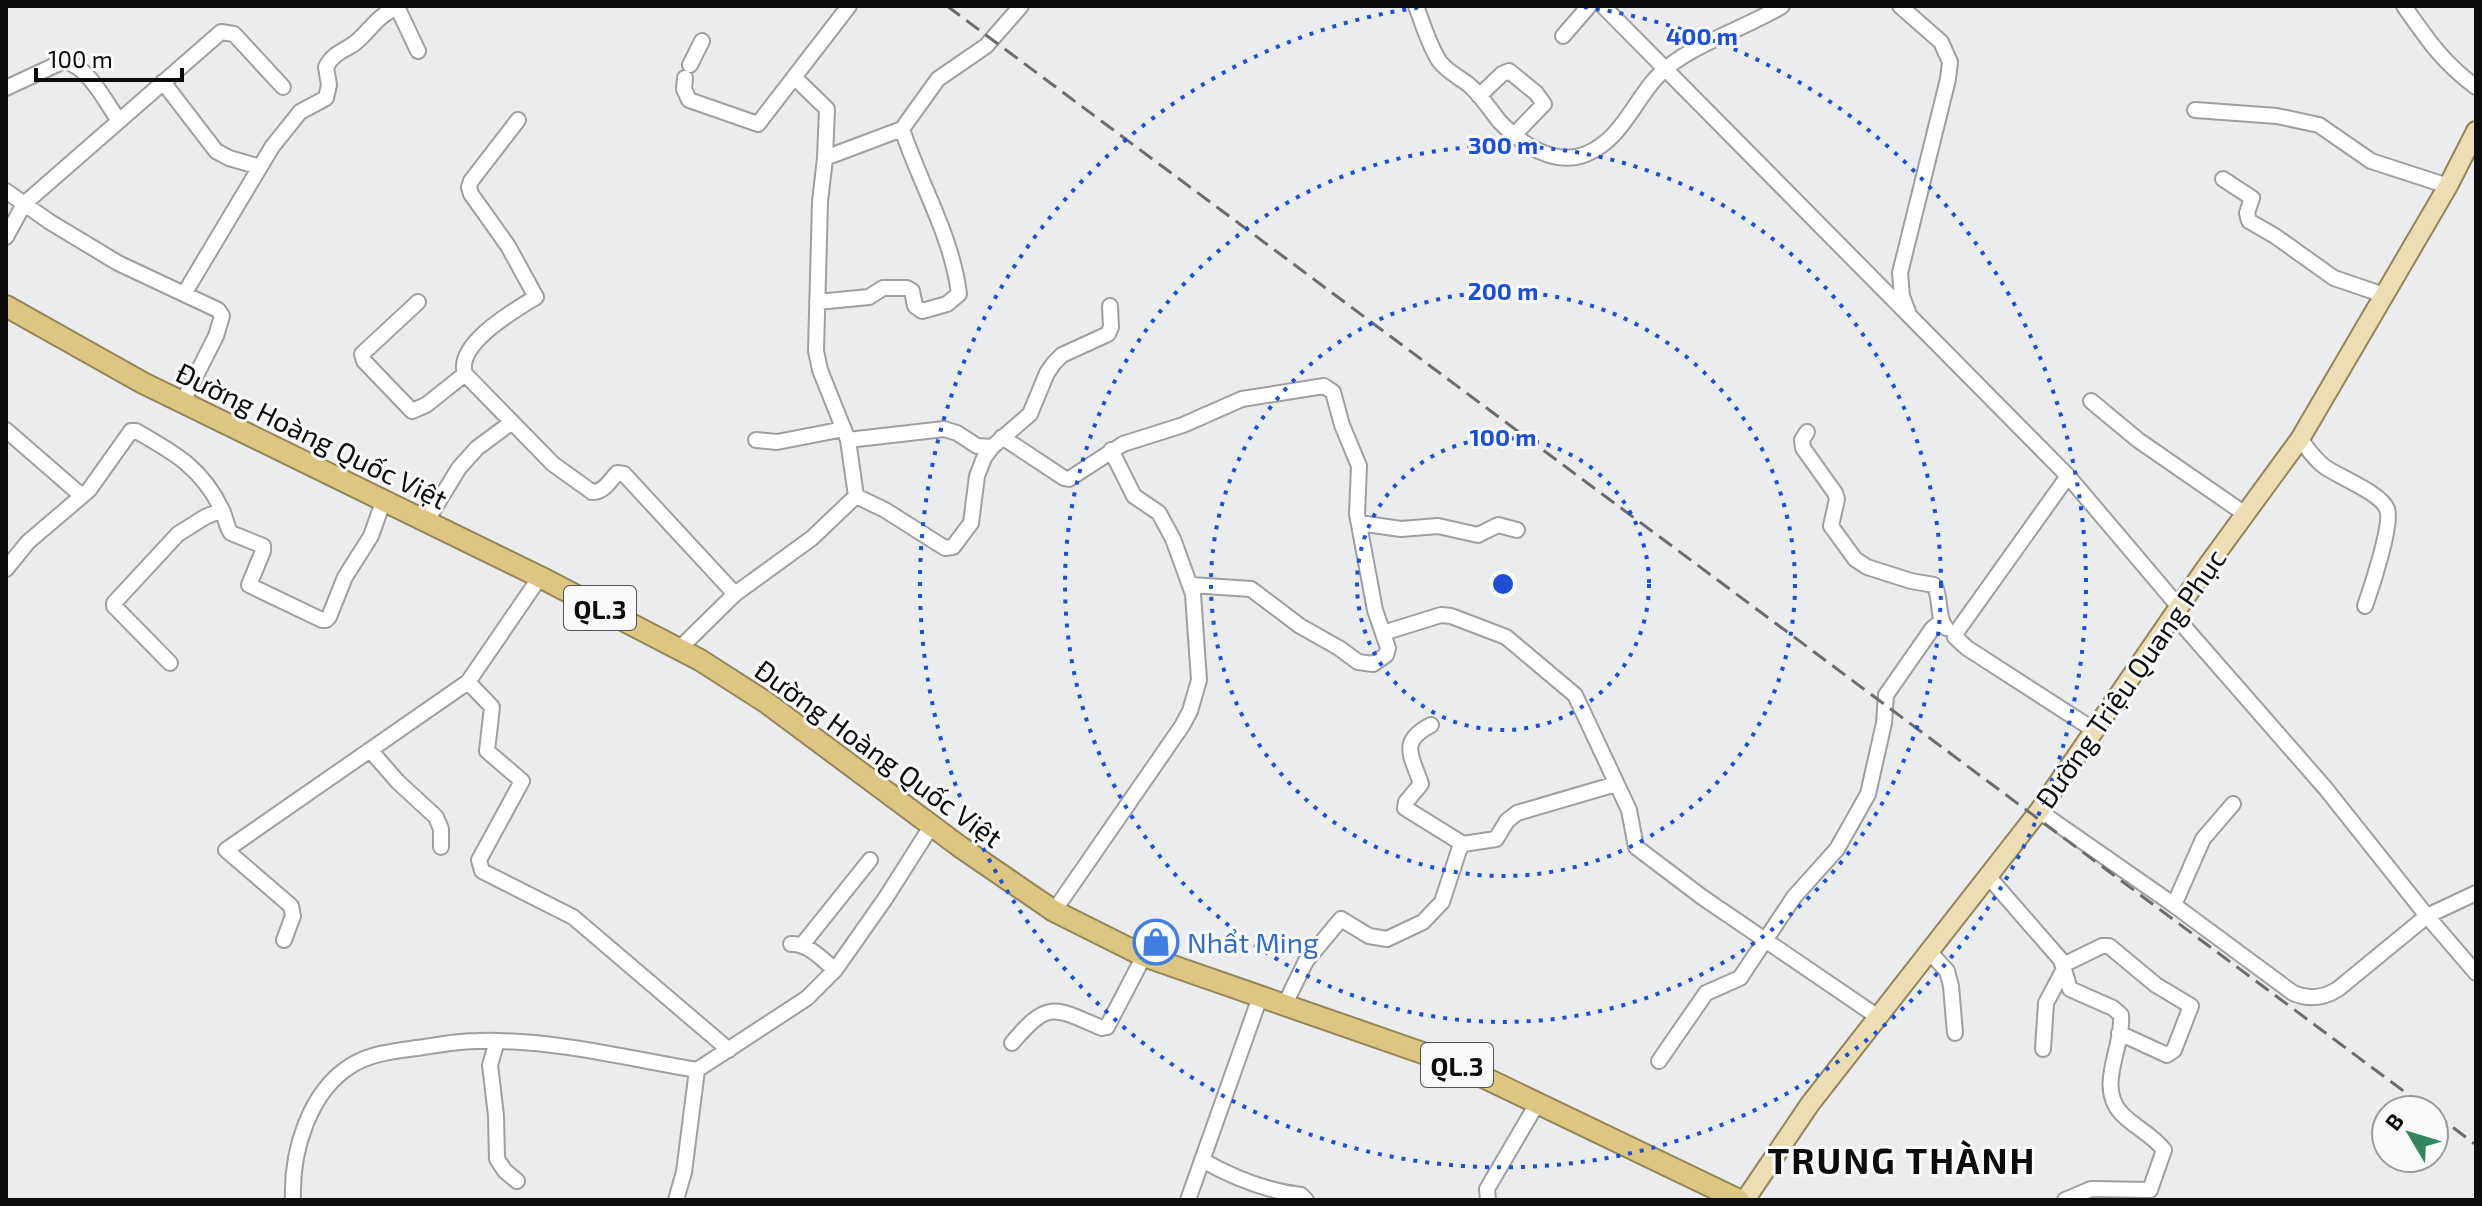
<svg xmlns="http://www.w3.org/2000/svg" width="2482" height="1206" viewBox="0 0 2482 1206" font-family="'Exo 2',sans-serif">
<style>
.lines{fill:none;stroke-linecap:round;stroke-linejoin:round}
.minor-casing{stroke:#9d9fa0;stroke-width:18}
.major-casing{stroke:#948559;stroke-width:22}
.highway-casing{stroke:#948559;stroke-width:24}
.minor{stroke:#fff;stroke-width:14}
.major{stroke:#ebddb4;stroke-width:18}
.highway{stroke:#ddc682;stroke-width:20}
.rail{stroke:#6b6c6d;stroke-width:3;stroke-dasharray:16 8;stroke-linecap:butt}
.ring{fill:none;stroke:#1d4ed8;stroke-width:4;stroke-dasharray:4 8}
.labels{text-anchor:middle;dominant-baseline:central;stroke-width:6;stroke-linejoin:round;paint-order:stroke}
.shield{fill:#f8fafb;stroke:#535354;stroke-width:2}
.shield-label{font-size:26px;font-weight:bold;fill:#0c0c0d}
.street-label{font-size:28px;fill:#0c0c0d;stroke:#f8fafb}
.shop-label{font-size:28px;fill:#366cbe;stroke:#f8fafb;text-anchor:start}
.district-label{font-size:36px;font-weight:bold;letter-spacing:2px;fill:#0c0c0d;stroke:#f8fafb}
.centre{fill:#1d4ed8;stroke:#f8fafb;stroke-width:4}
.ring-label{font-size:24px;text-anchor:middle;font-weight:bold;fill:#1d4ed8;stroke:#f8fafb;stroke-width:6;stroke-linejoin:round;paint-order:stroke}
</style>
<rect width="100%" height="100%" fill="#ebecee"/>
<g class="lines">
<!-- minor casing -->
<g class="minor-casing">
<path id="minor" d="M 1416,6 C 1423,24 1429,46 1440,62 C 1448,72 1459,77 1469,85 C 1481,95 1490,110 1500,122 C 1521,144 1555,167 1586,154 C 1626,138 1637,90 1669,66 C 1701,41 1748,27 1782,6
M 1603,6 L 2068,476 L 2179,607
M 1900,6 L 1941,42 L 1950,62 L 1948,79 L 1900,273 L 1902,296 L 1908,312
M 2404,6 C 2427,39 2443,63 2476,87
M 1563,36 L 1589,6
M 690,65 L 702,41
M 685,78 L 684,89 L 689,100 L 758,124 L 849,6
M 795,78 L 827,109 L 825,158 L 820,202 L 816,351 L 820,370 L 848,440 L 856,496
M 163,82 L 216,151 L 229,158 L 260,167
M 6,88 L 64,61 C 89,67 105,101 119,121
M 1479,96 L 1502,74 L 1509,71 L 1536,93 L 1544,104 L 1514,135
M 2195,110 L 2277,116 L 2319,125 L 2371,161 L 2448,186
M 518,120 L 471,181 L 469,187 L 471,194 L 508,246 L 536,297 C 515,310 455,344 465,374 L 553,464 L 592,492 C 603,493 610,481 617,473 L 624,474 L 735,594
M 825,158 L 902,129 L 938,79 L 986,46 L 1021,6
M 2223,179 L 2252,198 L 2247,213 L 2249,221 L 2275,236 L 2334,278 L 2384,295
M 6,191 L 50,222 L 118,263 L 218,310 L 222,316 L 216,336 L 182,403
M 6,237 L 24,204 L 221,32 L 234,34 L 283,87
M 184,294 L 272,147 L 300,112 L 326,98 L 329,85 L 326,67 C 333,53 344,51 355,43 C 369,32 377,16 394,9 L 399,11 L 418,51
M 418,302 L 362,354 L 364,361 L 412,411 L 426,405 L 465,374
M 817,302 L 869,297 L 883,288 L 907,288 L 912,291 L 915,306 L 922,311 L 947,304 L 959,294 C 952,236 920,184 902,129
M 2091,401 L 2138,440 L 2245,514
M 6,430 L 82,496
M 1807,432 L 1802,440 L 1803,448 L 1835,493 L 1837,499 L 1831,526 L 1855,559 L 1867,567 L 1911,581 L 1934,585 C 1942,598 1936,616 1946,628
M 1002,437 L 1064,478 L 1069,479 L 1123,444 L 1183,425 L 1242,399 L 1324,386 L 1333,392 L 1342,425 L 1359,466 L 1357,514 L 1375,610 L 1388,648 L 1386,655 L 1373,664 L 1358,662 L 1339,648 L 1300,626 L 1251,589 L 1191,585
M 2300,439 C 2307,448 2315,460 2325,467 C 2339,477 2381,493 2387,509 C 2393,523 2371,589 2365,606
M 756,440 L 777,442 L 844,429
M 848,440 L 944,429 L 957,433 L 977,446 L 992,447
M 2068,476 L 1958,630 L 1955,637 L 1967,648 L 2094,730
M 856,496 L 885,510 L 945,548 L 953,547 L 971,523 L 977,476 L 984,458 L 992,447 L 1030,414 L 1047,373 L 1054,363 L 1062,355 L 1108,334 L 1111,327 L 1110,306
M 426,522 L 459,468 L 477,448 L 512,422
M 1359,523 L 1401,529 L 1438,526 L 1478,535 L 1498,525 L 1517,530
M 6,569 L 28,542 L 89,490 L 131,431 L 136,431 C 175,453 202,468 222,510 C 226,518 226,526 231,533 L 263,546 L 263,551 L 249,585 L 322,620 L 326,620 L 329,617 L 345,577 L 371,536 L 383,502
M 2174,615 L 2326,789 L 2427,916 L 2476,973
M 1383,633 L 1441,615 L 1451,616 L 1506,637 L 1575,695 L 1629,810 L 1636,847 L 1702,897 L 1878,1017
M 679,649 L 735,594 L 812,538 L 856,496
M 170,663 L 114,606 L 114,603 L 178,534 L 205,517 L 222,510
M 468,682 L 492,707 L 487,751 L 522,781 L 479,860 L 482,871 L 573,917 L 729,1050
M 1431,725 C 1398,742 1412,756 1421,784 L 1406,802 L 1405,808 L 1463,844
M 370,750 L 398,782 L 436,817 L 441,829 L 441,847
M 2039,811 L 2174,905 L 2293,993 C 2309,1000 2324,998 2338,989 L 2427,916 L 2476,893
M 1987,875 L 2061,960 L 2070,989 L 2113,1008 L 2121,1015 C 2124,1047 2096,1085 2121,1113 C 2134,1127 2153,1135 2164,1150 L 2150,1190 L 2091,1189 L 2065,1200
M 2174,905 L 2203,839 L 2233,804
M 1054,911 L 1182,726 L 1190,711 L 1199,680 L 1193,594 L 1173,539 L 1159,513 L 1134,496 L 1111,450
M 284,940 L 293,916 L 291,906 L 226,850 L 468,682 L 540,577
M 791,944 C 808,943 823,960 835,970
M 802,945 L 870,860
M 1928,950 L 1947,971 L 1951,986 L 1955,1033
M 2063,965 L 2102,946 L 2109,946 L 2156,985 L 2191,1006 L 2174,1050 L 2167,1055 L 2119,1033
M 1285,1004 L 1306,961 L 1341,919 L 1369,936 L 1387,939 L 1423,922 L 1442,902 L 1459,850 L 1463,844 L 1496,839 L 1507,821 L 1517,813 L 1616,784
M 497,1041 L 490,1065 L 496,1116 L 497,1159 L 505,1171 L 517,1181
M 1012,1043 C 1049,999 1054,1008 1102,1028 L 1107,1027 L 1144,956
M 2043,1049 L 2046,1003 L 2064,969
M 1659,1061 L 1706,993 L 1740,978 L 1794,897 L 1837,849 L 1868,794 L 1884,723 L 1886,695 L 1932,629 L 1941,621
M 1202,1160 C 1232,1177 1267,1191 1301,1195 L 1306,1200
M 293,1200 C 291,1152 309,1091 352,1065 C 372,1053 395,1051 417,1048 C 437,1045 458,1041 478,1041 C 551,1039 626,1058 697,1070 L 807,998 L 835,970 L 885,899 L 932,825
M 676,1200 L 684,1172 L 697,1070
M 1188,1200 L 1260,997
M 1488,1200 L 1487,1189 L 1538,1102"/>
</g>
<!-- major casing -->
<g class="major-casing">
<path id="major" d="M 1745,1200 L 1810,1104 L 2039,811 L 2205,569 L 2300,439 L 2448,186 L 2476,131"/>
</g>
<!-- highway casing -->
<g class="highway-casing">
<path id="highway" d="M 6,306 L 143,383 L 540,577 L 700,660 L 767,703 L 959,846 L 1054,911 L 1144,956 L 1460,1066 L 1739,1200"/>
</g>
<!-- minor -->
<use href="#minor" class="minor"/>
<!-- major -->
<use href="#major" class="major"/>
<!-- highway -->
<use href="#highway" class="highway"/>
<!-- rail -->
<path class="rail" d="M 947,6 L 2429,1110
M 2434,1113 L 2476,1145"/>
</g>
<!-- distance rings -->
<g class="ring">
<circle cx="1503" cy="584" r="146"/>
<circle cx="1503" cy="584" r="292"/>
<circle cx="1503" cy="584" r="438"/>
<path d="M1584 7A583 583 0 1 1 1422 7"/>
</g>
<!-- icons -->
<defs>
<g id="shop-ring" transform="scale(2.3)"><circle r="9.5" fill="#f8fafb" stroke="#3f7fe0" stroke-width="1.5"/><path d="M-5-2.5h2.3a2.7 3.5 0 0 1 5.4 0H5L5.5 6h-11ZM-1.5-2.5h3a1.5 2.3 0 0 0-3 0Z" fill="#3f7fe0"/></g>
</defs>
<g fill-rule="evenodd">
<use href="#shop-ring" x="1156" y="942"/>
</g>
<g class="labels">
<!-- shield labels -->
<g class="shield">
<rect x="564" y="586" width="72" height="44" rx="6"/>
<rect x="1421" y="1043" width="72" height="44" rx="6"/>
</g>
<g class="shield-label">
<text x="600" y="608">QL.3</text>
<text x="1457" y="1065">QL.3</text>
</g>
<!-- street labels -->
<g class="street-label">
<text transform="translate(312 435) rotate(26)">Đường Hoàng Quốc Việt</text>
<text transform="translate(2130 678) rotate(-55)">Đường Triệu Quang Phục</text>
<text transform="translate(879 753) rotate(36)">Đường Hoàng Quốc Việt</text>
</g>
<!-- shop labels -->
<g class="shop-label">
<text x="1187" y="942">Nhẩt Ming</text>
</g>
<!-- district labels -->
<g class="district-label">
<text x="1902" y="1159">TRUNG THÀNH</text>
</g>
</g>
<circle cx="1503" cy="584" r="12" class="centre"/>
<g class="ring-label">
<text x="1702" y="45">400 m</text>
<text x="1503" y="154">300 m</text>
<text x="1503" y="300">200 m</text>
<text x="1503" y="446">100 m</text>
</g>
<!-- border -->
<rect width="2482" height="1206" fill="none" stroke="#0c0c0d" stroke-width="16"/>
<!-- north arrow -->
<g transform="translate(2410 1134) rotate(308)"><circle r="38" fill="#f8fafb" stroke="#9a9b9c" stroke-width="2"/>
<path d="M0-6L14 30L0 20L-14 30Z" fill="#32885c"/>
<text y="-12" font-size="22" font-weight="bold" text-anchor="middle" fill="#0c0c0d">B</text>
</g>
<!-- scale -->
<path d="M36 68v12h146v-12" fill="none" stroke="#0c0c0d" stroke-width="4"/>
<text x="48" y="68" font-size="24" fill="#0c0c0d" stroke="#f8fafb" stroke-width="6" paint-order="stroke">100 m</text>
</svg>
